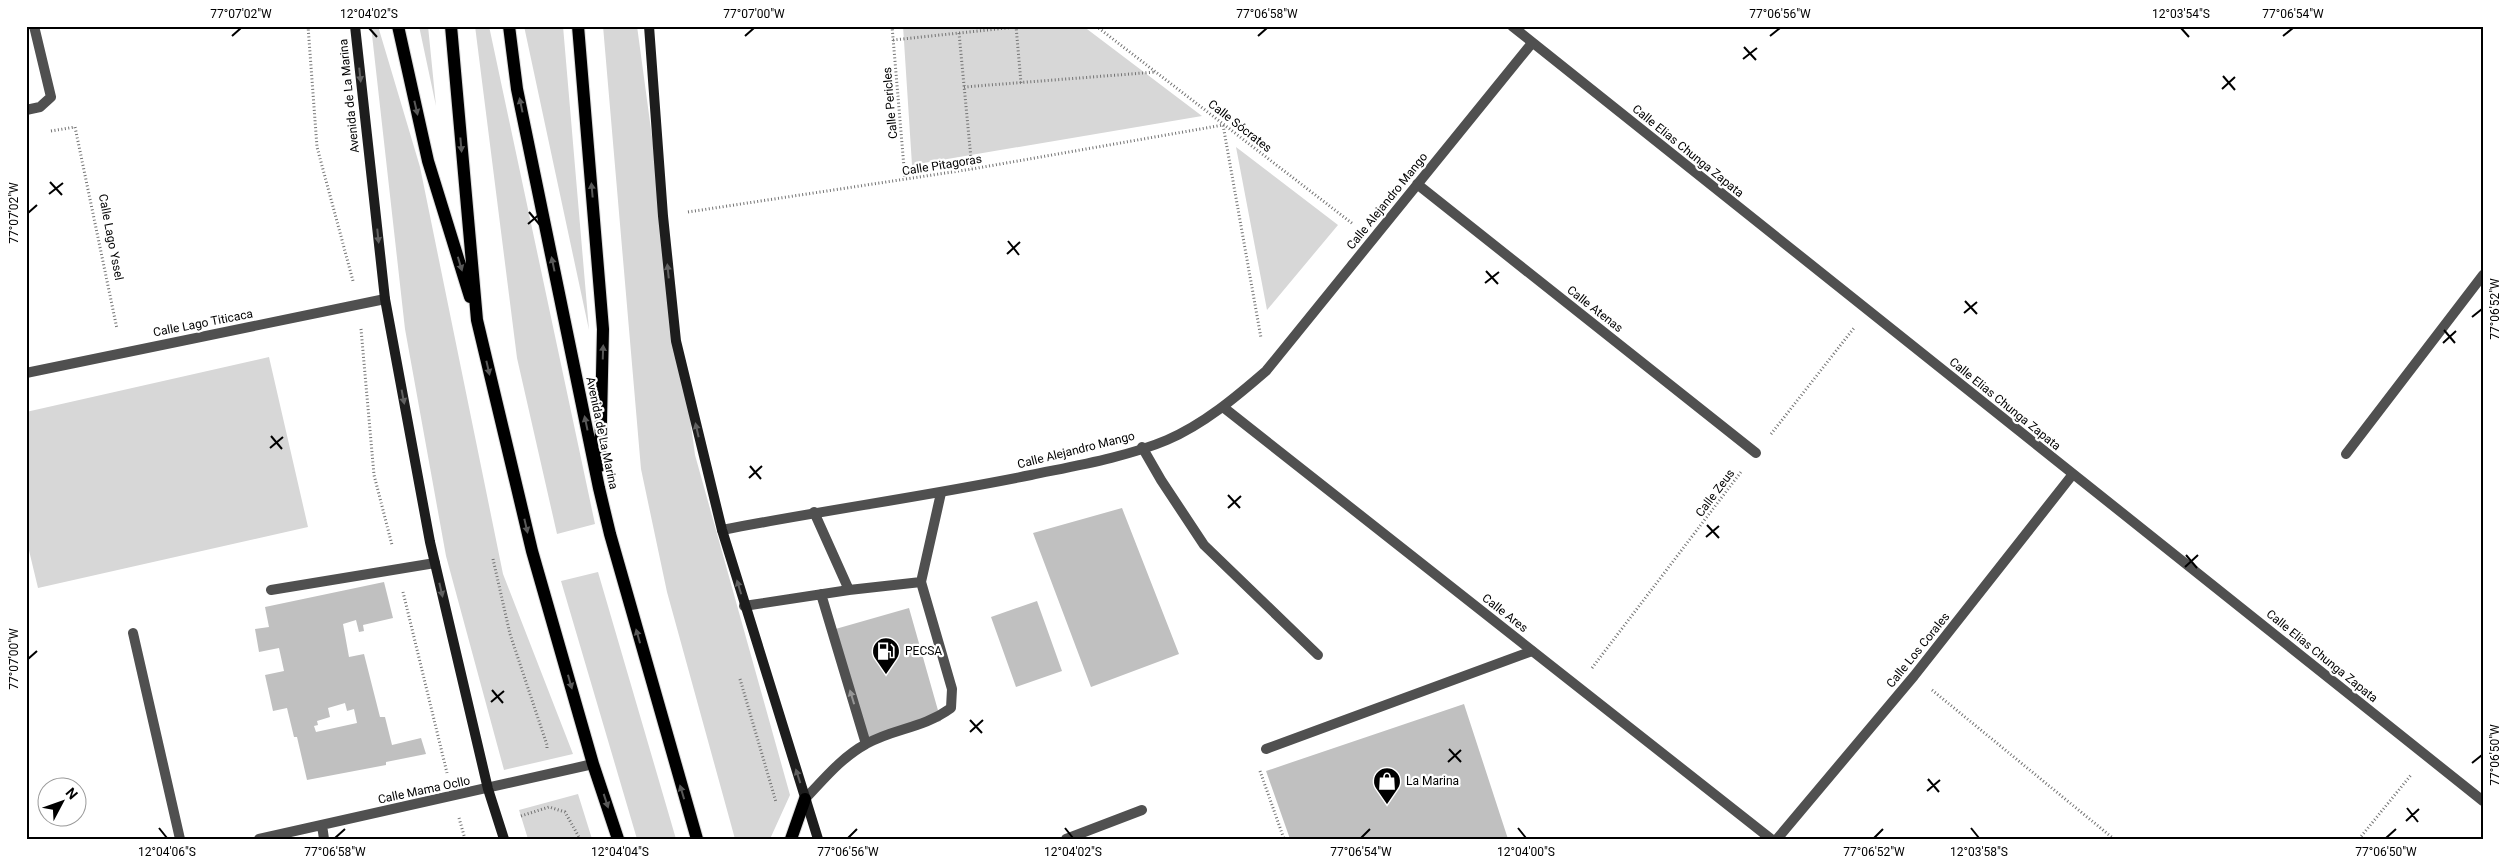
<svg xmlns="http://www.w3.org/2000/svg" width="2509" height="865" viewBox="0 0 2509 865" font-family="Roboto,sans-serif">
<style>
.green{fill:#d7d7d7}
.building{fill:#c0c0c0;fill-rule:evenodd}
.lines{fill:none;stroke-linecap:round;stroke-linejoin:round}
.primary-casing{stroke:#dbdbdb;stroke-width:14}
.path{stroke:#727272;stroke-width:3;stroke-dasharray:1 2.5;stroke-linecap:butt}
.service{stroke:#505050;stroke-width:10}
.minor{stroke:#505050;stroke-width:10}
.secondary{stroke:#1d1d1d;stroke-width:10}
.primary{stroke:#000;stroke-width:12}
.oneway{fill:#616161}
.oneway2{fill:#595959}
.oneway3{fill:#969696}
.ticks{fill:none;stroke:#000;stroke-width:2}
.labels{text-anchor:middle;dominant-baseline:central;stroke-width:4.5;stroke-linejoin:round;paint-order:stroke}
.street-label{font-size:12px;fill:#000;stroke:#fff}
.poi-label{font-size:12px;fill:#000;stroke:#fff;text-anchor:start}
.neatline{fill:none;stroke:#000;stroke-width:2}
.ticks-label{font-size:12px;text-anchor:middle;fill:#000}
</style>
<rect width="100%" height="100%" fill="#fff"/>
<!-- green -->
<path class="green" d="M 371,26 L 378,26 L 420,167 L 503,574 L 573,754 L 504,770 L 446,556 L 405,329 Z
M 419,26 L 428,26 L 436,106 Z
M 475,26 L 489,26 L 595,524 L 557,534 L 517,358 Z
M 524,26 L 563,26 L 589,330 Z
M 603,26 L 637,26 L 695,455 L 790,795 L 770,839 L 735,839 L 667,592 L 641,469 Z
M 903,26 L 1083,26 L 1202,116 L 912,165 Z
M 1236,147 L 1338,225 L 1267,310 Z
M 269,357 L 308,527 L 38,588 L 26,538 L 26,412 Z
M 598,572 L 676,839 L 637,839 L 561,581 Z
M 578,794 L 592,839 L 528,839 L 519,810 Z"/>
<!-- building -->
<path class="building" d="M 1122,508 L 1179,654 L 1091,687 L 1033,533 Z
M 384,582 L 393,618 L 363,625 L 364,631 L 359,632 L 356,620 L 343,624 L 349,657 L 364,654 L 380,717 L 385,717 L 392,745 L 421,738 L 426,754 L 386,762 L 386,765 L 307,780 L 297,737 L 294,737 L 287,708 L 273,711 L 265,675 L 284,671 L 279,648 L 259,652 L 255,629 L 269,627 L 265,607 ZM 345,703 L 347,711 L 354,709 L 357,723 L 316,732 L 314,726 L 318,725 L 317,721 L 330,717 L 328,708 Z
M 1037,601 L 1062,671 L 1016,687 L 991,617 Z
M 909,608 L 941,721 L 864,741 L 832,630 Z
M 1464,704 L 1508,839 L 1290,839 L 1266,771 Z"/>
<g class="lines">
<!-- primary casing -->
<g class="primary-casing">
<path id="primary" d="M 398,26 L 428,161 L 470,297
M 451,26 L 477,320 L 532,551 L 593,764 L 618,839
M 509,26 L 517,89 L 599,488 L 610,534 L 697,839
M 578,26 L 603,329 L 600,466
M 791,839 L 805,799"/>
</g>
<!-- path -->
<path class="path" d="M 308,26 L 317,147 L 353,281
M 892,26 L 905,179
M 1016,26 L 1021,83
M 1096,26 L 1353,224
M 959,33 L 972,169
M 893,40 L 1016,27
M 964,87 L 1156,72
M 51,131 L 75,127 L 117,329
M 688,212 L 972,169 L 1223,125 L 1261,338
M 361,329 L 374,475 L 392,545
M 1771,434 L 1854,328
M 493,559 L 510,634 L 547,745 L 547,750
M 403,592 L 447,773
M 1592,668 L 1741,472
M 740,679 L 776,802
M 1932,690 L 2114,839
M 1260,771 L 1284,839
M 521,816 L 549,807 L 565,812 L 580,839
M 459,818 L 465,839
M 2359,839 L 2411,775"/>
<!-- service -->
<path class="service" d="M 1142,447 L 1161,480 L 1204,545 L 1318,655
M 2346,454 L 2483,275
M 814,512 L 849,590
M 271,590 L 435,563
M 821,594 L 866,744
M 744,606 L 849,590 L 921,582
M 133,633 L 180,839
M 1266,749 L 1532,651
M 805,799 C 824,779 842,757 866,744 C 894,728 922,729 951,708 L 952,689 L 921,582 L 941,493
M 1066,839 L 1142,810"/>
<!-- minor -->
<path class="minor" d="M 1512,26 L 2483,801
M 26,110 L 40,107 L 51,97 L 34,26
M 1417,184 L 1756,453
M 26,373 L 385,299
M 1223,407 L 1771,839
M 722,530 C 825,510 928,496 1031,475 C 1074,466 1127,457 1167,440 C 1204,424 1236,397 1266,371 L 1532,43
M 322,825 L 324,839
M 259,839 L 593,764
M 1777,839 L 1914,676 L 2073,474"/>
<!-- secondary -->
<path class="secondary" d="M 355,26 L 385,299 L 430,542 L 488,789 L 504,839
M 649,26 L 663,216 L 676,341 L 722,530 L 818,839"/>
<!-- primary -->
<use href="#primary" class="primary"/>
</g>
<!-- one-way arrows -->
<defs><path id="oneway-solid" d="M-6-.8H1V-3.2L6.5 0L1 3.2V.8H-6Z" transform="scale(1.25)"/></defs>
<g class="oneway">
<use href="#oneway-solid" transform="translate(360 75) rotate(84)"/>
<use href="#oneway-solid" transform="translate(378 236) rotate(84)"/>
<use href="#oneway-solid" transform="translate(668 271) rotate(-96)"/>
<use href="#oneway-solid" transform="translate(403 397) rotate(79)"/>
<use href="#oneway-solid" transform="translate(697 430) rotate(-103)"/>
<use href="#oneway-solid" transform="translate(739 587) rotate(-107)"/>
<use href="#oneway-solid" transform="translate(441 590) rotate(77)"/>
<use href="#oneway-solid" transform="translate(798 776) rotate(-108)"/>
</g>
<g class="oneway2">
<use href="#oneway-solid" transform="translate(521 105) rotate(-102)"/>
<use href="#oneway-solid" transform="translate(416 108) rotate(77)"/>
<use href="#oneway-solid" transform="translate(461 145) rotate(85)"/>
<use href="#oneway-solid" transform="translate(592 190) rotate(-95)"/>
<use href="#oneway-solid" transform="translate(460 264) rotate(73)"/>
<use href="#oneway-solid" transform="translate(553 264) rotate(-102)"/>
<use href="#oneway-solid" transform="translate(603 352) rotate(-88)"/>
<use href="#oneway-solid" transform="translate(488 368) rotate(77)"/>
<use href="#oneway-solid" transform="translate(586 423) rotate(-102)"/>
<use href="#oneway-solid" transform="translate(526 526) rotate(77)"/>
<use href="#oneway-solid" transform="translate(638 636) rotate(-106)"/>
<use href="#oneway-solid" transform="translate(570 682) rotate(74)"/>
<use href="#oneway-solid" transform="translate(682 792) rotate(-107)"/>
<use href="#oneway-solid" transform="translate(606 801) rotate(72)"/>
</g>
<use class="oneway3" href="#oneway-solid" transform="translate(852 697) rotate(-107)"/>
<!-- ticks -->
<path class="ticks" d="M 369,28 L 377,37M 2181,28 L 2189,37M 232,36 L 241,28M 745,36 L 754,28M 1258,36 L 1267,28M 1770,36 L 1780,28M 2283,36 L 2293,28M 1744,47 L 1756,60M 1743,59 L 1757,48M 2223,76 L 2235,90M 2222,89 L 2235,77M 50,182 L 62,195M 49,194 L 63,183M 529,212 L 540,225M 28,213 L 37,205M 528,224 L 541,213M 1008,241 L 1019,255M 1007,254 L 1020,242M 1486,271 L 1498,284M 1485,283 L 1499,272M 1965,301 L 1977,314M 1964,313 L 1977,302M 2472,317 L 2482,309M 2444,330 L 2455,343M 2443,343 L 2456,331M 271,436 L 282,449M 270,448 L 283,437M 750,466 L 761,479M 749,478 L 762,466M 1228,495 L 1240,508M 1228,508 L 1241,496M 1707,525 L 1719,538M 1706,537 L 1719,526M 2186,555 L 2197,568M 2185,567 L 2198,555M 28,659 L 37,651M 492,690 L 503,703M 491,702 L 504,691M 970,720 L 982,733M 970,732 L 983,720M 1449,749 L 1461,762M 1448,762 L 1461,750M 2472,763 L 2482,755M 1928,779 L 1939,792M 1927,791 L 1940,780M 2407,808 L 2418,822M 2406,821 L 2419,809M 159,828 L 167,838M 612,828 L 620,838M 1065,828 L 1073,838M 1518,828 L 1526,838M 1971,828 L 1979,838M 335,838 L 345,829M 848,838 L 857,829M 1361,838 L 1370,829M 1874,838 L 1883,829M 2386,838 L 2396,829"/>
<!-- icons -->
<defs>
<g id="fuel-pin" transform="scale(1.4375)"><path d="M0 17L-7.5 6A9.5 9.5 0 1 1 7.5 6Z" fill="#000" stroke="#fff"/><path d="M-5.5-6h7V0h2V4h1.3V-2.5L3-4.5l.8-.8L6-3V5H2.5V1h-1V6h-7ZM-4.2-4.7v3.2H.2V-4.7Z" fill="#fff"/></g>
<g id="shop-pin" transform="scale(1.4375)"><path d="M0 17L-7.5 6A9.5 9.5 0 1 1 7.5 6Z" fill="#000" stroke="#fff"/><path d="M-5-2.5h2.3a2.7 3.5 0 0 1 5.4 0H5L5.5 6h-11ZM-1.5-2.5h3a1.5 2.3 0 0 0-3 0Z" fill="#fff"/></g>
</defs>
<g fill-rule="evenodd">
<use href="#fuel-pin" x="886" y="651"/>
<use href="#shop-pin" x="1387" y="781"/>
</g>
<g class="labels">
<!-- street labels -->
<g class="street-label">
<text transform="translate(349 96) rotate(-96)">Avenida de La Marina</text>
<text transform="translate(890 103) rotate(-95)">Calle Pericles</text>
<text transform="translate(1240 126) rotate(38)">Calle Sócrates</text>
<text transform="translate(1688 151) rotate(39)">Calle Elias Chunga Zapata</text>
<text transform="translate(942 165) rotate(-9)">Calle Pitagoras</text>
<text transform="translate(1387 201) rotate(-51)">Calle Alejandro Mango</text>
<text transform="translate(111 237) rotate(79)">Calle Lago Yssel</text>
<text transform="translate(1595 309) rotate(38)">Calle Atenas</text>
<text transform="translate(203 323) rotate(-11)">Calle Lago Titicaca</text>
<text transform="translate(2005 404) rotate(39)">Calle Elias Chunga Zapata</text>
<text transform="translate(602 433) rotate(78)">Avenida de La Marina</text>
<text transform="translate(1076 450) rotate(-14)">Calle Alejandro Mango</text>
<text transform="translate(1715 493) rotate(-53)">Calle Zeus</text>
<text transform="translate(1505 613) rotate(38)">Calle Ares</text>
<text transform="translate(1918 650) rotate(-51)">Calle Los Corales</text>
<text transform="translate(2322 656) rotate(39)">Calle Elias Chunga Zapata</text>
<text transform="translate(424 790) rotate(-12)">Calle Mama Ocllo</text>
</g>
<!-- poi labels -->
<g class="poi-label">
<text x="905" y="651">PECSA</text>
<text x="1406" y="781">La Marina</text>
</g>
</g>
<!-- border -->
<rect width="2509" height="865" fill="none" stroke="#ffffff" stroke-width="55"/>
<!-- north arrow -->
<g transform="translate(62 802) rotate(49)"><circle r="24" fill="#ffffff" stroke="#999999"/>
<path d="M0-4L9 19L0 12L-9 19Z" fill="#000000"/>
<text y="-8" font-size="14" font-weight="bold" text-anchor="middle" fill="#000000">N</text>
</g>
<rect x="28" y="28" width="2454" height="810" class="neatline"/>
<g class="ticks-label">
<text x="241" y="18">77°07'02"W</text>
<text x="369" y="18">12°04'02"S</text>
<text x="754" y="18">77°07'00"W</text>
<text x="1267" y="18">77°06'58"W</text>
<text x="1780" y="18">77°06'56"W</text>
<text x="2181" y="18">12°03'54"S</text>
<text x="2293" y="18">77°06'54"W</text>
<text transform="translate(14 213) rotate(-90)" y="4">77°07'02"W</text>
<text transform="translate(2495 309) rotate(-90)" y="4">77°06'52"W</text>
<text transform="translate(14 659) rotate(-90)" y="4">77°07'00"W</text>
<text transform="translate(2495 755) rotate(-90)" y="4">77°06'50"W</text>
<text x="167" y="856">12°04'06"S</text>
<text x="335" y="856">77°06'58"W</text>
<text x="620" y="856">12°04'04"S</text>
<text x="848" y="856">77°06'56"W</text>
<text x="1073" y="856">12°04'02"S</text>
<text x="1361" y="856">77°06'54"W</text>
<text x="1526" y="856">12°04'00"S</text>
<text x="1874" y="856">77°06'52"W</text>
<text x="1979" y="856">12°03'58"S</text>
<text x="2386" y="856">77°06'50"W</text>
</g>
</svg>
